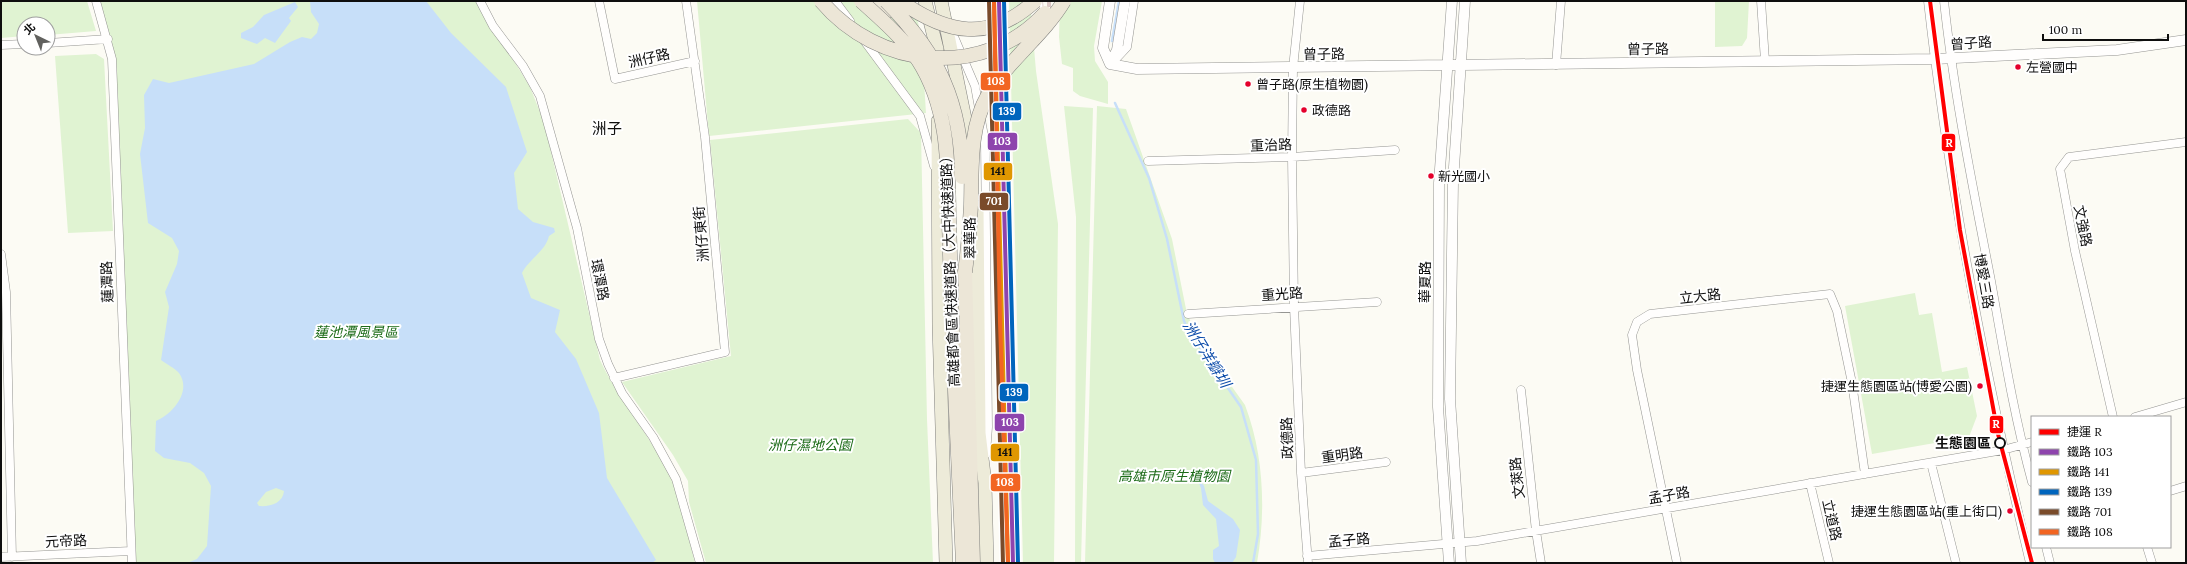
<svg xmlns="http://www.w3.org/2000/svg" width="2187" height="564" viewBox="0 0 2187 564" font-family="Lora,'Noto Sans TC',serif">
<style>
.green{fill:#e0f3d2}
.water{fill:#c7dff9;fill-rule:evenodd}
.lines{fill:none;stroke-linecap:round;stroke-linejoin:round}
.stream{stroke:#c7dff9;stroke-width:2.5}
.minor-casing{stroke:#959592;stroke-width:9}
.tertiary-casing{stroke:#959592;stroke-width:11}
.primary-casing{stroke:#82827f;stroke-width:14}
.trunk-casing{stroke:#82827f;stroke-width:15}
.minor{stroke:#fffefd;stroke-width:8}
.tertiary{stroke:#fffefd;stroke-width:10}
.primary{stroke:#edebd9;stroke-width:13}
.trunk{stroke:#ece6d7;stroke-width:14}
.rail-casing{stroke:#d9c6c3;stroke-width:4}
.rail{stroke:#fff;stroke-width:2.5;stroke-dasharray:8;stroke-linecap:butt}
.trunk-bridge-casing{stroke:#82827f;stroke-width:15;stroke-linecap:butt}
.trunk-bridge{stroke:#ece6d7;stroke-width:14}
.rail-1-casing{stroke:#fff;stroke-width:7}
.rail-2-casing{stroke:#fff;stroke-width:7}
.rail-3-casing{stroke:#fff;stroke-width:7}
.rail-4-casing{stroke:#fff;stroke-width:7}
.rail-5-casing{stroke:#fff;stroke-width:7}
.rail-1{stroke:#8e44ad;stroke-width:4}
.rail-2{stroke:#e09701;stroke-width:4}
.rail-3{stroke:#0065bd;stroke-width:4}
.rail-4{stroke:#7a4b2a;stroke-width:4}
.rail-5{stroke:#f26522;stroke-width:4}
.metro-1-casing{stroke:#fff;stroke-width:7}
.metro-1{stroke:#f00;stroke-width:4}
.bus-dot{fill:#e4002b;stroke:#fff;stroke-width:1.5}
.stop-dot{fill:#fff;stroke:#0e0e0e;stroke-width:2}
.labels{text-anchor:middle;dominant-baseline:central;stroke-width:4;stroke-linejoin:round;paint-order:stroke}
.bus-label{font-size:13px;fill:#0e0e0e;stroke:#fff;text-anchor:start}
.street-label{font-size:14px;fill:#0e0e0e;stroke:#fff}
.park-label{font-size:14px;font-style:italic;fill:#1d6c19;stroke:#fff}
.stop-label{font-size:14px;font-weight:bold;fill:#0e0e0e;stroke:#fff;text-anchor:end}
.neighbourhood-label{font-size:15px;fill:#0e0e0e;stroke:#fff}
.water-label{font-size:15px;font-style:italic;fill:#0e4daa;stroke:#fff}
.line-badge{stroke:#fff;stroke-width:1.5}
.badge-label{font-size:11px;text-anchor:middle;font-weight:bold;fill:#fff}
.pale-badge-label{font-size:11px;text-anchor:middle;font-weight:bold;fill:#111}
</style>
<rect width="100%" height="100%" fill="#fcfbf4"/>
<!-- green -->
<path class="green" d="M 1,1 L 87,1 L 96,31 L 48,35 L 48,24 L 24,24 L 24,36 L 1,38 Z
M 99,1 L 477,1 L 530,87 L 544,122 L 600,360 C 620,403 654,439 673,483 C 683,508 688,537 695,563 L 135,563 L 114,52 Z
M 697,1 L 913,1 L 921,35 L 926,113 L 709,136 Z
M 1009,1 L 1030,1 L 1036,71 L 1058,224 L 1054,563 L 1023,563 Z
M 1060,1 L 1102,1 L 1094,46 L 1095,61 L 1108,82 L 1108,104 L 1080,96 L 1073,91 L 1073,68 L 1062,64 L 1059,37 Z
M 1715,1 L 1749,1 L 1747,38 L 1742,46 L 1715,47 Z
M 96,54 L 104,59 L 113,231 L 68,233 L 55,56 Z
M 1064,106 L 1093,108 L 1081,563 L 1075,563 L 1076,217 Z
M 1097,106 L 1126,109 L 1172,239 L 1187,314 L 1202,345 L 1245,405 C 1264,455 1266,511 1257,563 L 1085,563 Z
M 908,119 L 921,133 L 927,419 L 933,563 L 706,563 L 689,502 L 688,481 L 673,455 L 622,382 L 731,356 L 710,140 Z
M 1915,293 L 1919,315 L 1932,313 L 1942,372 L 1967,367 L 1977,416 L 1969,437 L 1872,454 L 1845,306 Z"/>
<!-- water -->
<path class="water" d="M 310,1 L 426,1 L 451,33 L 506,87 L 527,152 L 514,173 L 518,209 L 533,222 L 554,228 L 555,232 L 549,236 C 545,252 528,260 522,273 L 531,298 L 560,310 L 555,332 L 576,359 L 599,413 L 607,478 L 656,560 L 652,563 L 187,563 L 197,559 L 207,546 L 211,486 L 204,473 L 190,463 L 164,458 L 155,451 L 156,421 C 173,414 192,391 179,373 C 175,368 166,364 161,360 L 169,307 L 165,292 L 177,264 L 179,251 L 172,238 L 148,223 L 140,154 L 145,128 L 144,95 L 153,79 L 169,83 L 254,64 L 290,42 L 302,37 L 311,39 L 317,33 L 319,24 L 311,12 ZM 276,488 L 284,491 C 283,503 270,507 259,506 L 257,503 L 266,492 Z
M 295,2 L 298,7 L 289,18 L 291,21 L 275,43 L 265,38 L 257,44 L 241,38 L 241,33 L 253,27 L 264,15 Z
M 1197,479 L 1199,479 L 1204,486 L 1208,501 L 1233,519 L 1240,530 L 1236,557 L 1232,563 L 1215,563 L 1213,559 L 1213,550 L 1219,546 L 1216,519 L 1203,505 L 1201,488 Z"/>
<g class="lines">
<!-- stream -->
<path class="stream" d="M 1112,41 L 1119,1
M 1115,103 L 1149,178 L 1167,239 L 1184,321 L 1188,330 L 1241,407 L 1256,460 L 1258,534 L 1253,563"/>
<!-- minor casing -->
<g class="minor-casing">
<path id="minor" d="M 96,1 L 112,59 L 132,563
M 480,1 L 493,26 L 523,66 L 540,96 L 577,228 L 599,339 L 608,364 L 622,393 L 653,437 L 676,479 L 700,563
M 599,1 L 615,79 L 695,61
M 835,1 L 850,21
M 1300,1 L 1293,68 L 1292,157 L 1294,306 L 1301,473 L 1308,563
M 1761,1 L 1765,61
M 1928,1 C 1949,190 1986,378 2030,563
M 1944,1 C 1954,95 1973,188 1991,281 C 2003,348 2014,416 2032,482
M 952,32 L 975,86 L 985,142 L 988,427 L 986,454
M 863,39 L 920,116 L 934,166
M 48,43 L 108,39
M 1,45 L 24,44
M 1114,61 L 1127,47 L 1134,1
M 1556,65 L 1561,1
M 1148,161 L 1292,157 L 1395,150
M 1,254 L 6,292 L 12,557
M 1188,314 L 1377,302
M 614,378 L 725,352 L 705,137 L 686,1
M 1521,390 L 1536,531 L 1541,563
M 2113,417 L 2075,251 L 2060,169 L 2069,157 L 2186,142
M 2135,417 L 2186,402
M 1931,463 L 1956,563
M 1301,473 L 1386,462
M 1810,483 L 1829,563
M 2170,491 L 2186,486
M 2046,547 L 2050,563
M 2147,547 L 2152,563
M 1307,556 L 1477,541 L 2003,450 L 2032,442
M 1,557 L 131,551
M 1677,563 L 1637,370 L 1632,335 L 1637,322 L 1650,314 L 1830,294 L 1837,311 L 1852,383 L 1865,474"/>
</g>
<!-- tertiary casing -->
<g class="tertiary-casing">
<path id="tertiary" d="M 1110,1 L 1103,48 L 1110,64
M 1110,64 L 1137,69 L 1935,59 L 2117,50 L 2186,40
M 1110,64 L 1117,50 L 1125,1
M 1449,563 L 1438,407 L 1439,183 L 1452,1
M 1461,563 L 1450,399 L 1453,182 L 1465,1"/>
</g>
<!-- primary casing -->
<g class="primary-casing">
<path id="primary" d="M 925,1 L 937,49 L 937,68
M 941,1 L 971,148
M 938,121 L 939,325 L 946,563
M 977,207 L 979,433 L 985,483 L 987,563"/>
</g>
<!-- trunk casing -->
<g class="trunk-casing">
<path id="trunk" d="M 874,1 L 890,10 L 900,7
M 965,272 L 973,563
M 952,325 L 963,563"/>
</g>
<!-- minor -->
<use href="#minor" class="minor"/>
<!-- tertiary -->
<use href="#tertiary" class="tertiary"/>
<!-- primary -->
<use href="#primary" class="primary"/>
<!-- trunk -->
<use href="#trunk" class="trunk"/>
<!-- rail casing -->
<g class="rail-casing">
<path id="rail" d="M 1041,1 L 1042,16
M 1049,15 L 1049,1"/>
</g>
<!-- rail -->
<use href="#rail" class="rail"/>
<!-- trunk-bridge casing -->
<g class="trunk-bridge-casing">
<path id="trunk-bridge" d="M 821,1 C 877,68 983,81 1045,13
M 861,1 C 881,19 903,38 918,60 C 949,108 948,165 949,219 C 950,254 951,290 952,325
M 886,1 C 938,53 962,103 962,177
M 900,1 C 947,34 989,43 1035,1
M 965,272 C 968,249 970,228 971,205 C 972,169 969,128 988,95 C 1008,60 1043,36 1064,1"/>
</g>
<!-- trunk-bridge -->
<use href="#trunk-bridge" class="trunk-bridge"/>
<!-- rail-1 casing -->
<g class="rail-1-casing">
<path id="rail-1" d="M 999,1 L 1013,563"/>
</g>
<!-- rail-2 casing -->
<g class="rail-2-casing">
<path id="rail-2" d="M 994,1 L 1008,563"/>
</g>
<!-- rail-3 casing -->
<g class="rail-3-casing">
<path id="rail-3" d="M 1004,1 L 1018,563"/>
</g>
<!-- rail-4 casing -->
<g class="rail-4-casing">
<path id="rail-4" d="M 989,1 L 1003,563"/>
</g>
<!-- rail-5 casing -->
<g class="rail-5-casing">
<path id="rail-5" d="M 994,1 L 1000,322 L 1008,563"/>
</g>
<!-- rail-1 -->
<use href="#rail-1" class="rail-1"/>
<!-- rail-2 -->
<use href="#rail-2" class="rail-2"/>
<!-- rail-3 -->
<use href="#rail-3" class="rail-3"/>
<!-- rail-4 -->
<use href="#rail-4" class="rail-4"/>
<!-- rail-5 -->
<use href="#rail-5" class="rail-5"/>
<!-- metro-1 casing -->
<g class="metro-1-casing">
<path id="metro-1" d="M 1930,1 L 1960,230 L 1998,434 L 2032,563"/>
</g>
<!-- metro-1 -->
<use href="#metro-1" class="metro-1"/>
</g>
<!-- markers -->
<g class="bus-dot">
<circle cx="2018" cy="67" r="3.5"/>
<circle cx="1248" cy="84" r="3.5"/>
<circle cx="1304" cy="110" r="3.5"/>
<circle cx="1431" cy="176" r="3.5"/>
<circle cx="1980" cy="386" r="3.5"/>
<circle cx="2010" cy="511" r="3.5"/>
</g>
<circle class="stop-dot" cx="2000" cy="443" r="5"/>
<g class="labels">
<!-- bus labels -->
<g class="bus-label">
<text x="2026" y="67">左營國中</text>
<text x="1256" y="84">曾子路(原生植物園)</text>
<text x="1312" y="110">政德路</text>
<text x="1438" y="176">新光國小</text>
<text x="1972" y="386" text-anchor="end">捷運生態園區站(博愛公園)</text>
<text x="2002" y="511" text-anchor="end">捷運生態園區站(重上街口)</text>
</g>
<!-- street labels -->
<g class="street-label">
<text transform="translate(1971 43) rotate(-4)">曾子路</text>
<text transform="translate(1648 49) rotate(-1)">曾子路</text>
<text transform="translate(1324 54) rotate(-1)">曾子路</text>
<text transform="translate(649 58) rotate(-13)">洲仔路</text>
<text transform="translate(1271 145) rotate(-2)">重治路</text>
<text transform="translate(2083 226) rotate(79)">文強路</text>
<text transform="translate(701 234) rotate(-95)">洲仔東街</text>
<text transform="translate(970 238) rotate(-91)">翠華路</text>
<text transform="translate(950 268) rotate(-92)">高雄都會區快速道路（大中快速道路）</text>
<text transform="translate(600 280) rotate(79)">環潭路</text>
<text transform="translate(1984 281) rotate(80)">博愛三路</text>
<text transform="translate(107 282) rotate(-92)">蓮潭路</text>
<text transform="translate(1425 282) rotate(-90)">華夏路</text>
<text transform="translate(1282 294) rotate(-4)">重光路</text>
<text transform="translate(1700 296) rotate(-6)">立大路</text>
<text transform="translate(1287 438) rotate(-92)">政德路</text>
<text transform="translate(1342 455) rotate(-8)">重明路</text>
<text transform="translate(1517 478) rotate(-96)">文萊路</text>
<text transform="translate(1669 495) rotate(-10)">孟子路</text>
<text transform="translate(1832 520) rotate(77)">立道路</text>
<text transform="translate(1349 540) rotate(-5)">孟子路</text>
<text transform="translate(66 541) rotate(-3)">元帝路</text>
</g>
<!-- park labels -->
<g class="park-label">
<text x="356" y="332">蓮池潭風景區</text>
<text x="810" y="445">洲仔濕地公園</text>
<text x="1174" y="476">高雄市原生植物園</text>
</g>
<!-- stop labels -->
<g class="stop-label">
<text x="1991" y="443">生態園區</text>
</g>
<!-- neighbourhood labels -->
<g class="neighbourhood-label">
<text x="607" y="128">洲子</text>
</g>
<!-- water labels -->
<g class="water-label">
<text transform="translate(1207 354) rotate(58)">洲仔洋瓣圳</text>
</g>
</g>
<g class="line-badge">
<rect x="980" y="72" width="31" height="19" rx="4" fill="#f26522"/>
<rect x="992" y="102" width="30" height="19" rx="4" fill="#0065bd"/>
<rect x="987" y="132" width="31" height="19" rx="4" fill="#8e44ad"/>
<rect x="1941" y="133" width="15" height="19" rx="4" fill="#f00"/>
<rect x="983" y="162" width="30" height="19" rx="4" fill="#e09701"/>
<rect x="979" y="192" width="30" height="19" rx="4" fill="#7a4b2a"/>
<rect x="999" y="383" width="30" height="19" rx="4" fill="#0065bd"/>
<rect x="994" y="413" width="31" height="19" rx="4" fill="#8e44ad"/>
<rect x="1989" y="415" width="15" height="19" rx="4" fill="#f00"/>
<rect x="990" y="443" width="30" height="19" rx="4" fill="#e09701"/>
<rect x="990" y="473" width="31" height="19" rx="4" fill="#f26522"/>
</g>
<g class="badge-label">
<text x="996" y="85">108</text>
<text x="1007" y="115">139</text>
<text x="1002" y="145">103</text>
<text x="1949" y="147">R</text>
<text x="994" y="205">701</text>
<text x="1014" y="396">139</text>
<text x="1010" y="426">103</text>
<text x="1996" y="428">R</text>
<text x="1005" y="486">108</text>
</g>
<g class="pale-badge-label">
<text x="998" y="175">141</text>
<text x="1005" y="456">141</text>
</g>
<!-- border -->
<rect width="2187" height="564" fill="none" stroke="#0e0e0e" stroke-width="4"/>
<!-- legend -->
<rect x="2031" y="416" width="140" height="132" fill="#ffffff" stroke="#9f9f9f"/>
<rect x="2039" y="429" width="20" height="6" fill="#ff0000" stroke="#9f9f9f"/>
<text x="2067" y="436" font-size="12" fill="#0e0e0e">捷運 R</text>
<rect x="2039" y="449" width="20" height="6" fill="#8e44ad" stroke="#9f9f9f"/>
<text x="2067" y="456" font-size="12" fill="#0e0e0e">鐵路 103</text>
<rect x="2039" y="469" width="20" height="6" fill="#e09701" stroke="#9f9f9f"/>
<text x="2067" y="476" font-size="12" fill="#0e0e0e">鐵路 141</text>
<rect x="2039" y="489" width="20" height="6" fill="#0065bd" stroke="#9f9f9f"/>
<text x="2067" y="496" font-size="12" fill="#0e0e0e">鐵路 139</text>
<rect x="2039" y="509" width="20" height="6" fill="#7a4b2a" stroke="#9f9f9f"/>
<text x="2067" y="516" font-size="12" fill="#0e0e0e">鐵路 701</text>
<rect x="2039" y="529" width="20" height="6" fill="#f26522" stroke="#9f9f9f"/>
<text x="2067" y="536" font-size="12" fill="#0e0e0e">鐵路 108</text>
<!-- north arrow -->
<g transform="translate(36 36) rotate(317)"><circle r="19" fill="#ffffff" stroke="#9f9f9f"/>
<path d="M0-3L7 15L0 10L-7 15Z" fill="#61615e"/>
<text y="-6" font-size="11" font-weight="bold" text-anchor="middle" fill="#0e0e0e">北</text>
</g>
<!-- scale -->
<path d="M2043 34v6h125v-6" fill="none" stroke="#0e0e0e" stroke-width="2"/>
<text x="2049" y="34" font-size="12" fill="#0e0e0e" stroke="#ffffff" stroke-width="3" paint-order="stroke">100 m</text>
</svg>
